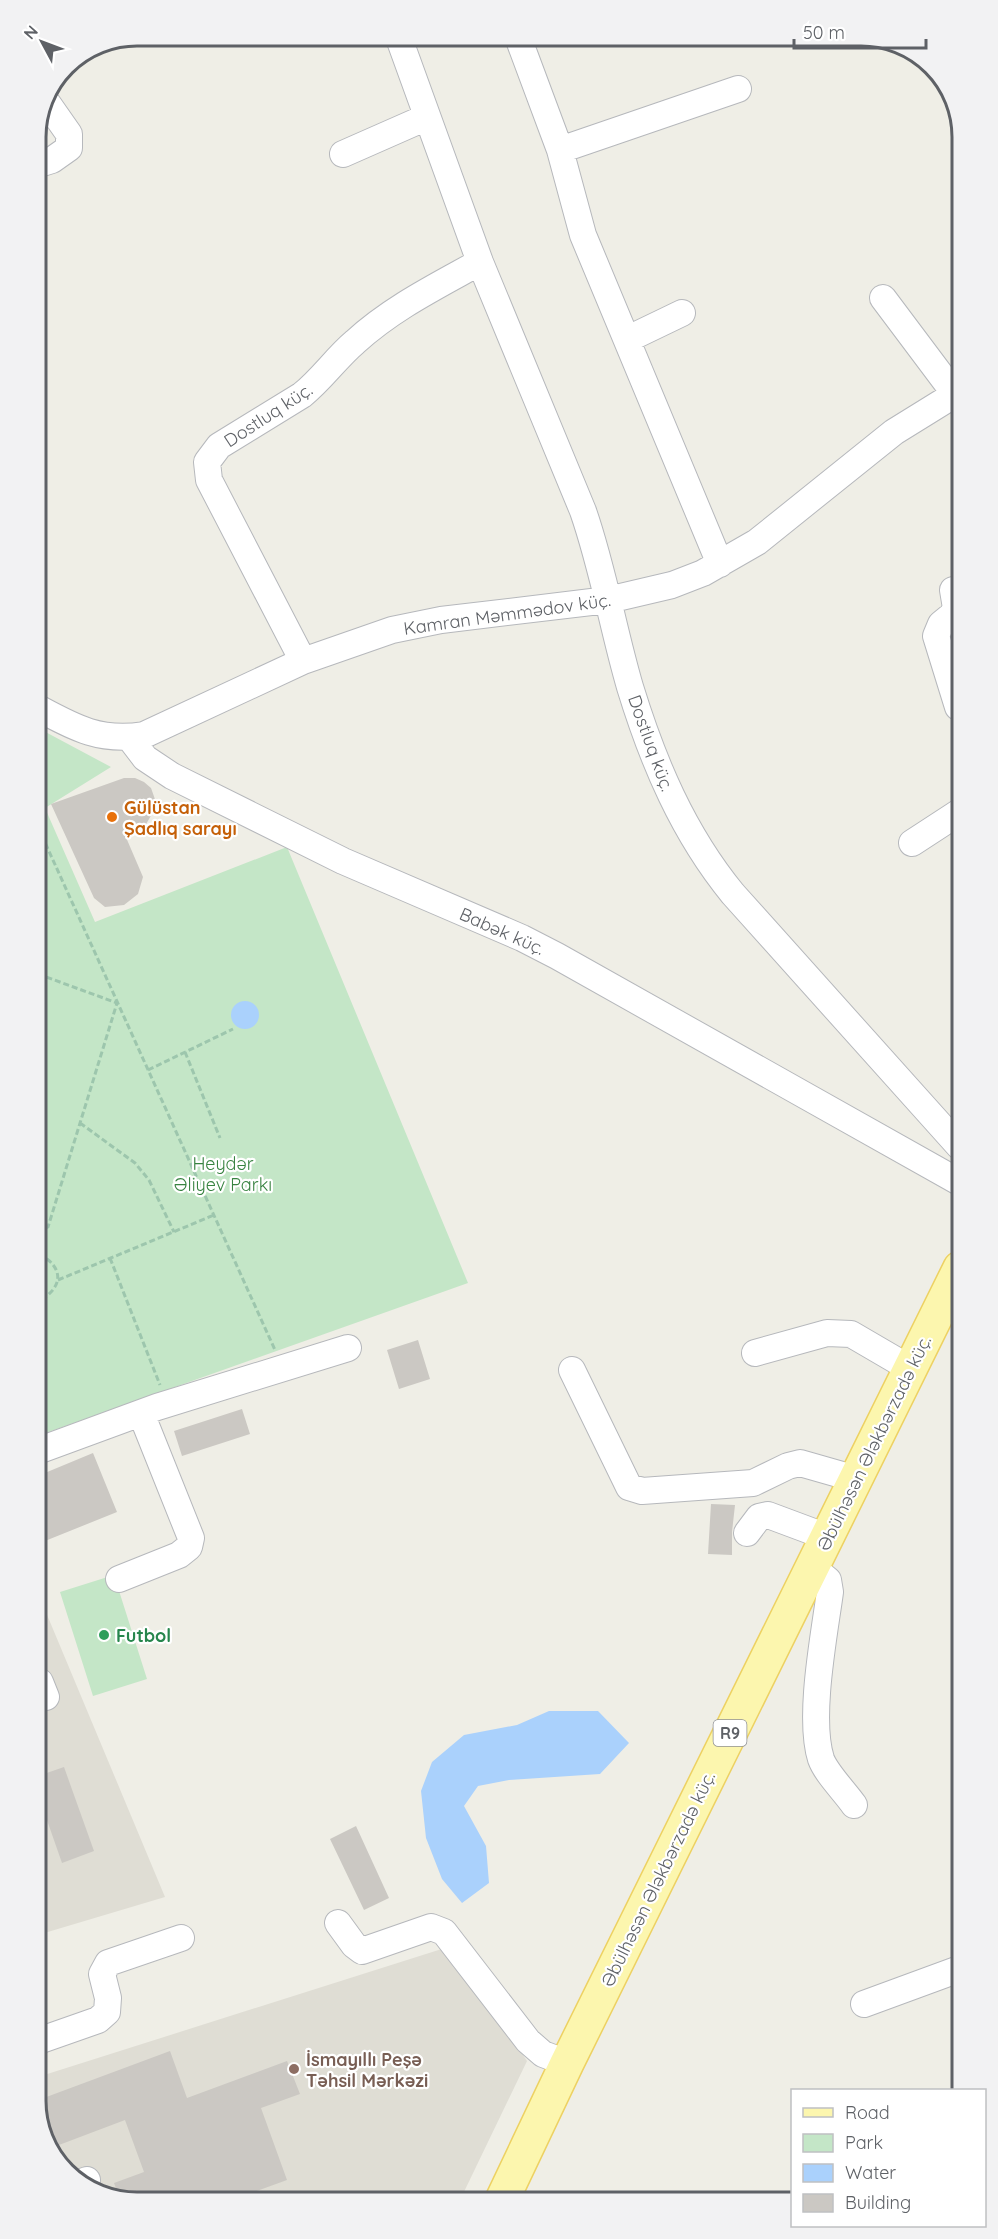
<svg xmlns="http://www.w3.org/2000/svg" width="998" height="2239" viewBox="0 0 998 2239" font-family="Quicksand,sans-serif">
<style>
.education{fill:#dfddd4}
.green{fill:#c4e6c7}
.water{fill:#aad1fc}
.building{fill:#cbc8c3}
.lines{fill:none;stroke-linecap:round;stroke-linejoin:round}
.minor-casing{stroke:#b6b8bc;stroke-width:28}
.major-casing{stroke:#edd162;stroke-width:36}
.path{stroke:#9dc6ad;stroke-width:3;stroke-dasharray:6 3;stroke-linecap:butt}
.minor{stroke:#fff;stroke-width:26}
.major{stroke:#fcf6ae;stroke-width:33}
.food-dot{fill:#e8710a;stroke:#fff;stroke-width:2}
.leisure-dot{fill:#2e9e5b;stroke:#fff;stroke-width:2}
.education-dot{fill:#8d6e63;stroke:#fff;stroke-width:2}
.labels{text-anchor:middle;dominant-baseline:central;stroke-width:4.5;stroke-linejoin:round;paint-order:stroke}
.shield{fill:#fff;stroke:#8e9094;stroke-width:1.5}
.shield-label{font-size:16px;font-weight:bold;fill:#5e6166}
.street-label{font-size:18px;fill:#5e6166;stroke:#fff}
.food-label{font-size:18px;font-weight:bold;fill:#c56008;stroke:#fff;text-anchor:start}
.park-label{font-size:18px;fill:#388341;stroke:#fff}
.leisure-label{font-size:18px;font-weight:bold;fill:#27864d;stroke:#fff;text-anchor:start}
.education-label{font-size:18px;font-weight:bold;fill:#785e54;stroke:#fff;text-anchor:start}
.rim{fill:none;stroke:#5e6166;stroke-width:3}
</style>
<rect width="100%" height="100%" fill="#efeee6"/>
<!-- education -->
<path class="education" d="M 40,1598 L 165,1897 L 41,1934 Z
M 448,1947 L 527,2061 L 462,2196 L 448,2201 L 130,2203 L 75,2182 L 41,2135 L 41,2076 Z"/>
<!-- green -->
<path class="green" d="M 38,728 L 111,767 L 45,808 L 95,922 L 287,847 L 468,1283 L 40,1435 Z
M 114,1575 L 147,1679 L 93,1696 L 60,1592 Z"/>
<!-- water -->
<path class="water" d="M231 1015a14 14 0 1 1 28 0a14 14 0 1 1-28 0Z
M 549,1711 L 598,1711 L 629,1743 L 600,1774 L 509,1780 L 478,1786 L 464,1806 L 486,1846 L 489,1883 L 462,1903 L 442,1879 L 426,1838 L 421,1791 L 432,1762 L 464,1735 L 517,1725 Z"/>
<!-- building -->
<path class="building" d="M 124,778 L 135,778 L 144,782 L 151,788 L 157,805 L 145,826 L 125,835 L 143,877 L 138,894 L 124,905 L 105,907 L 94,898 L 51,804 Z
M 418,1340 L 430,1379 L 399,1389 L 387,1350 Z
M 242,1409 L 250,1434 L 182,1456 L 174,1431 Z
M 93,1453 L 117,1512 L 40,1543 L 40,1475 Z
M 711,1504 L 735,1505 L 732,1532 L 732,1555 L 708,1554 Z
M 64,1767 L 94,1851 L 62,1863 L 41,1803 L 41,1775 Z
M 356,1826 L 389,1898 L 364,1910 L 330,1839 Z
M 170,2051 L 187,2098 L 287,2061 L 300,2094 L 261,2108 L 287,2180 L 227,2202 L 130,2203 L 120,2199 L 114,2183 L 144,2172 L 125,2120 L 51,2148 L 41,2135 L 41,2099 Z"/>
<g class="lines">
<!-- minor casing -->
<g class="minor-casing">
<path id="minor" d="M 519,40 L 560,150 L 583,235 L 720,564
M 400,41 L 480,262 L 583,511 C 603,568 613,629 630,687 C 653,762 683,833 733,894 L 959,1146
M 560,150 L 738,89
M 343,154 L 427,117
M 36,165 L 52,160 L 69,148 L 69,134 L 48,104
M 883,298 L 955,394
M 628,339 L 682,313
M 953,590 L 956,608 L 952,615 L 941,624 L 936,636 L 958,707
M 303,661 L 209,480 L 207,462 L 219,446 L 302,395 C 322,379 336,358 355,342 C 392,308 437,286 480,262
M 38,708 C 75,728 100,742 144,735 L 303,661 L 392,630 L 441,620 L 608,600 L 672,585 L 703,573 L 757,542 L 894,432 L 957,393
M 129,737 L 145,758 L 172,776 L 343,861 L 522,938 L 557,956 L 959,1182
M 912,843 L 958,813
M 755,1353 L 827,1333 L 851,1334 L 911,1369
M 572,1370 L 629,1487 L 642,1491 L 753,1483 L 788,1466 L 800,1463 L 856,1479
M 40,1450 L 157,1407 L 348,1348
M 747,1533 L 759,1517 L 768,1515 L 827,1537
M 812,1567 L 828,1580 L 830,1592 C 824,1636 808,1718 821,1759 C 826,1773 845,1792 854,1805
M 119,1579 L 179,1555 L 189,1547 L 191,1538 L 141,1413
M 40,1682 L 46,1697
M 338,1923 L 354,1945 L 362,1951 L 431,1927 L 444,1932 L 528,2041 L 543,2054 L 567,2063
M 864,2004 L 962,1968
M 41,2040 L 98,2020 L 107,2012 L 108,1998 L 102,1974 L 108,1963 L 181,1938
M 79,2183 L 87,2180"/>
</g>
<!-- major casing -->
<g class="major-casing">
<path id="major" d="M 502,2200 L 567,2063 L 960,1268"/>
</g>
<!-- path -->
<path class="path" d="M 38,827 L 275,1350
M 38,974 L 117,1003 L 48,1227 L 39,1231
M 185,1052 L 220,1138
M 148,1070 L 233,1029
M 80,1123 L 135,1163 L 149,1180 L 174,1232
M 39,1254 C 64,1267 64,1287 39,1301
M 110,1258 L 160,1385
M 58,1280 L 214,1215"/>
<!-- minor -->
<use href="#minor" class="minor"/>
<!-- major -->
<use href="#major" class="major"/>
</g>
<!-- markers -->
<circle class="food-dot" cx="112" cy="817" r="6"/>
<circle class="leisure-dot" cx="104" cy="1635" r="6"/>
<circle class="education-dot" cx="294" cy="2069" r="6"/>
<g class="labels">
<!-- shield labels -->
<rect class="shield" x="713.5" y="1720" width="33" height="26" rx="4.5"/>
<g class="shield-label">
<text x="730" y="1733">R9</text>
</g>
<!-- street labels -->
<g class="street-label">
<text transform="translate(268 415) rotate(-33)">Dostluq küç.</text>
<text transform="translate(507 614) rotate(-8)">Kamran Məmmədov küç.</text>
<text transform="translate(651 743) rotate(70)">Dostluq küç.</text>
<text transform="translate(502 931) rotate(24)">Babək küç.</text>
<text transform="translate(874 1443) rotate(-64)">Əbülhəsən Ələkbərzadə küç.</text>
<text transform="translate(658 1879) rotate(-64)">Əbülhəsən Ələkbərzadə küç.</text>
</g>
<!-- food labels -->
<g class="food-label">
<text x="124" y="807">Gülüstan<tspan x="124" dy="21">Şadlıq sarayı</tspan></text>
</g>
<!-- park labels -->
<g class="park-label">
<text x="223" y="1163">Heydər<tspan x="223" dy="21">Əliyev Parkı</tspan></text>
</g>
<!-- leisure labels -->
<g class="leisure-label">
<text x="116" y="1635">Futbol</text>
</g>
<!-- education labels -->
<g class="education-label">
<text x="306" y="2059">İsmayıllı Peşə<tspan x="306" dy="21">Təhsil Mərkəzi</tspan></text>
</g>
</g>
<!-- crop -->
<path d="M0 0H998V2239H0ZM137 46H861A91 91 0 0 1 952 137V2101A91 91 0 0 1 861 2192H137A91 91 0 0 1 46 2101V137A91 91 0 0 1 137 46Z" fill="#f2f2f3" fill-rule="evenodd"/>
<path class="rim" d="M137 46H861A91 91 0 0 1 952 137V2101A91 91 0 0 1 861 2192H137A91 91 0 0 1 46 2101V137A91 91 0 0 1 137 46Z"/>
<!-- legend -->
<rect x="791" y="2089" width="195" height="138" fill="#ffffff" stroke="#bfc0c2" stroke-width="1.5"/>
<rect x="803" y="2108" width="30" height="9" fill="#fcf6ae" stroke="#bfc0c2" stroke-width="1.5"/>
<text x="845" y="2119" font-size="18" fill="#5e6166">Road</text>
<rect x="803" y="2134" width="30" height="18" fill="#c4e6c7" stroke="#bfc0c2" stroke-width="1.5"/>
<text x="845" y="2149" font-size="18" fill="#5e6166">Park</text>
<rect x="803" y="2164" width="30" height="18" fill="#aad1fc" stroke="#bfc0c2" stroke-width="1.5"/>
<text x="845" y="2179" font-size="18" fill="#5e6166">Water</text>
<rect x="803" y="2194" width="30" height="18" fill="#cbc8c3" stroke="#bfc0c2" stroke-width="1.5"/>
<text x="845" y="2209" font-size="18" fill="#5e6166">Building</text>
<!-- north arrow -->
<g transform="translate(42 42) rotate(311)" stroke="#ffffff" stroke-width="4.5" paint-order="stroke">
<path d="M0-4.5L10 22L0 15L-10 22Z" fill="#5e6166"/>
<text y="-9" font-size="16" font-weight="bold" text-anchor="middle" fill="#5e6166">N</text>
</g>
<!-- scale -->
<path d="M794 39v9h132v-9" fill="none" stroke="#5e6166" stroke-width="3"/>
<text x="803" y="39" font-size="18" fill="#5e6166" stroke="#ffffff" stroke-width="4.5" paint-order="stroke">50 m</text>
</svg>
